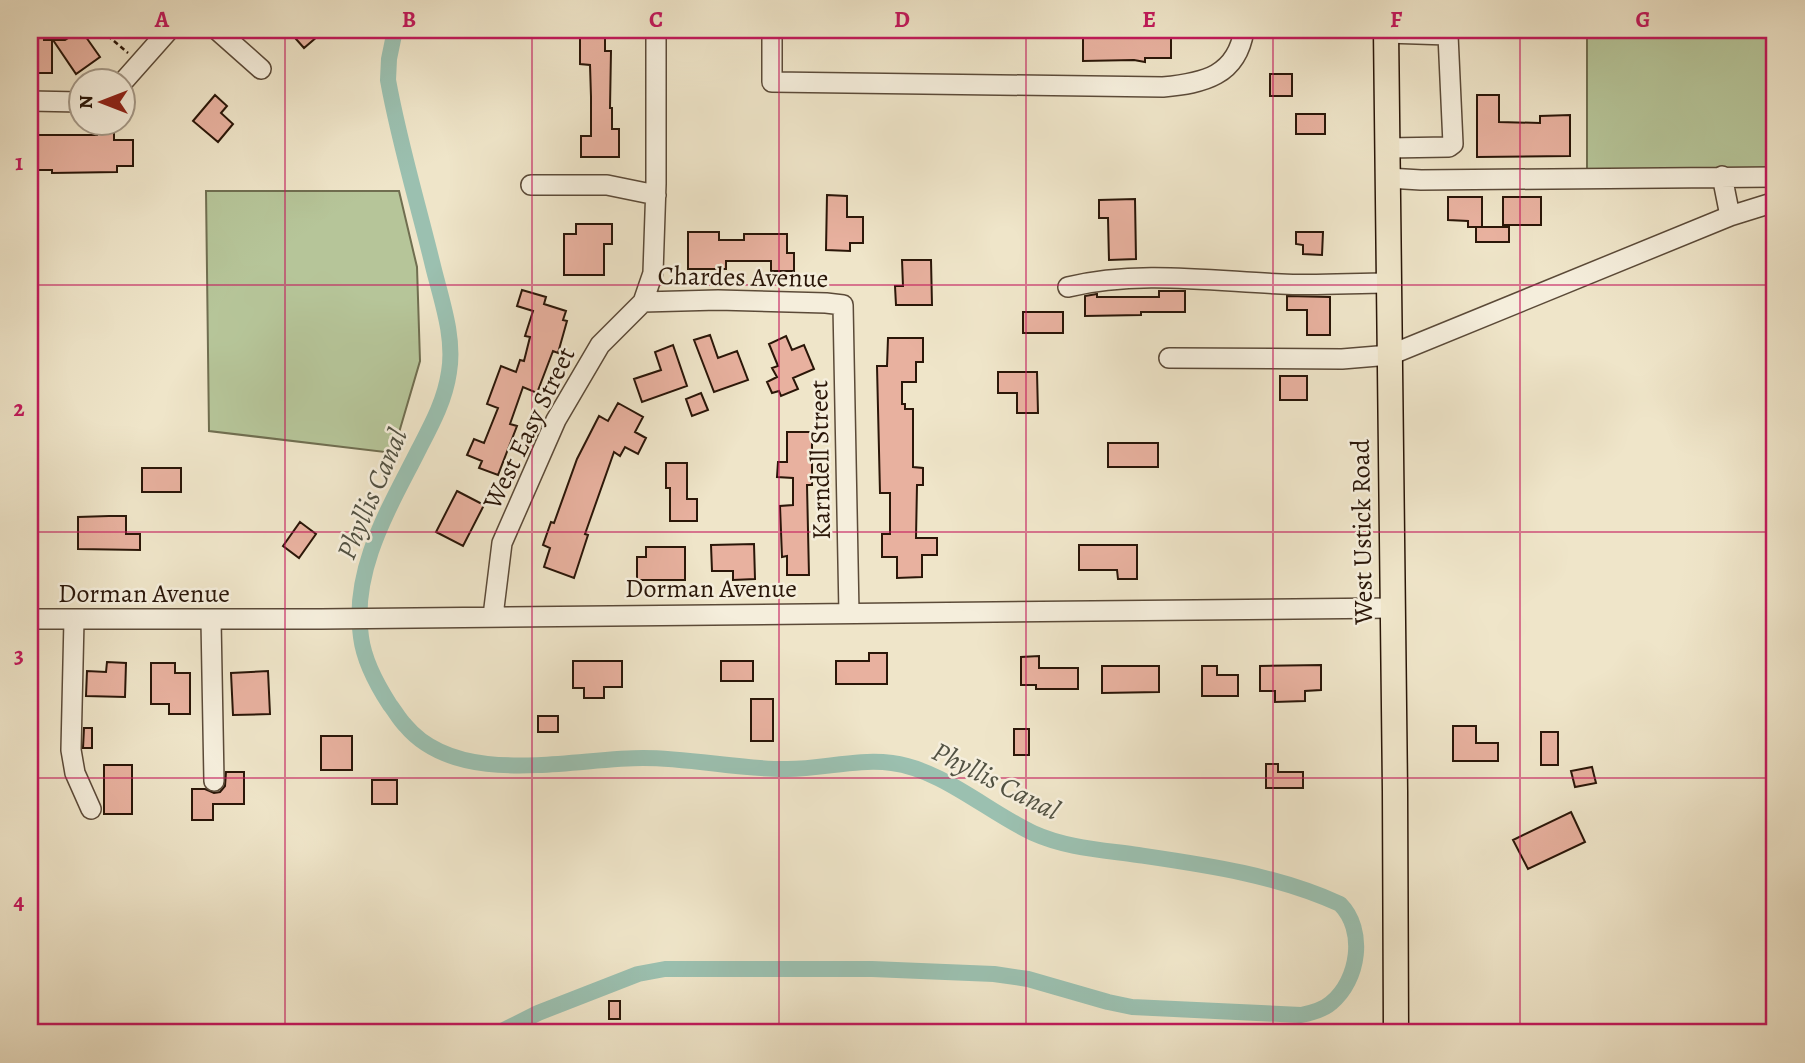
<svg xmlns="http://www.w3.org/2000/svg" width="1805" height="1063" viewBox="0 0 1805 1063" font-family="Alegreya,serif">
<style>
.grass{fill:#b6c599;stroke:#706e50;stroke-width:2}
.lines{fill:none;stroke-linecap:round;stroke-linejoin:round}
.canal{stroke:#9bc0b0;stroke-width:16}
.building{fill:#e8b19f;stroke:#2a1608;stroke-width:2}
.minor-casing{stroke:#5b4a38;stroke-width:22}
.major-casing{stroke:#2a1608;stroke-width:27}
.path{stroke:#2a1608;stroke-width:2.5;stroke-dasharray:5 3.5;stroke-linecap:butt}
.minor{stroke:#f5eedc;stroke-width:19}
.major{stroke:#efe5c9;stroke-width:24}
.grid{fill:none;stroke:#c2185b;stroke-width:2;stroke-opacity:0.55}
.labels{text-anchor:middle;dominant-baseline:central;stroke-width:5;stroke-linejoin:round;paint-order:stroke}
.street-label{font-size:26px;fill:#2a1608;stroke:#f5eedc}
.water-label{font-size:28px;font-style:italic;fill:#525243;stroke:#f5eedc}
.neatline{fill:none;stroke:#c2185b;stroke-width:2.5}
.grid-label{font-size:23px;text-anchor:middle;font-weight:bold;fill:#c2185b}
</style>
<rect width="100%" height="100%" fill="#efe5c9"/>
<filter id="stains"><feTurbulence type="fractalNoise" baseFrequency=".00286" numOctaves="4"/><feColorMatrix values="0 0 0 0 .2 0 0 0 0 .09 0 0 0 0 .02 0 0 0 .5 -.17"/></filter>
<radialGradient id="worn" r=".72"><stop offset=".6" stop-color="#630" stop-opacity="0"/><stop offset="1" stop-color="#630" stop-opacity=".3"/></radialGradient>
<!-- grass -->
<path class="grass" d="M 1587,30 L 1775,30 L 1775,180 L 1587,174 Z
M 206,191 L 399,191 L 417,267 L 420,361 L 393,453 L 209,431 Z"/>
<g class="lines">
<!-- canal -->
<path class="canal" d="M 395,30 L 389,59 L 388,80 C 399,142 418,204 433,266 C 441,299 455,337 449,372 C 445,400 432,424 419,449 C 390,507 351,569 361,637 C 364,661 377,685 390,705 C 395,711 399,719 405,725 C 458,789 572,758 643,758 C 691,758 737,769 784,769 C 820,770 856,758 892,763 C 941,769 988,812 1033,833 C 1066,848 1103,850 1138,855 C 1206,865 1277,875 1340,904 C 1366,930 1359,980 1331,1003 C 1323,1010 1311,1013 1301,1015 L 1132,1007 L 1108,1002 L 1028,979 L 994,974 L 872,969 L 665,969 L 638,974 L 538,1013 L 500,1032"/>
</g>
<!-- building -->
<path class="building" d="M 81,30 L 100,57 L 76,74 L 53,40 L 65,40 Z
M 288,30 L 325,30 L 304,48 Z
M 580,30 L 605,30 L 605,51 L 611,51 L 610,108 L 612,108 L 612,129 L 619,129 L 619,157 L 581,157 L 581,136 L 591,136 L 591,97 L 590,65 L 580,64 Z
M 1093,30 L 1162,30 L 1162,34 L 1171,34 L 1171,58 L 1145,58 L 1145,62 L 1134,60 L 1083,61 L 1083,36 L 1093,35 Z
M 30,31 L 44,31 L 44,40 L 52,40 L 52,73 L 36,73 L 36,64 L 30,64 Z
M 1270,74 L 1292,74 L 1292,96 L 1270,96 Z
M 215,95 L 227,106 L 221,113 L 233,124 L 218,142 L 193,121 Z
M 1477,95 L 1499,95 L 1499,122 L 1540,123 L 1540,116 L 1570,115 L 1570,156 L 1477,157 Z
M 1296,114 L 1325,114 L 1325,134 L 1296,134 Z
M 97,132 L 114,132 L 114,140 L 133,140 L 133,166 L 117,166 L 117,172 L 52,173 L 52,170 L 30,170 L 30,135 L 97,135 Z
M 827,195 L 847,196 L 847,217 L 863,217 L 863,243 L 850,243 L 850,251 L 826,250 Z
M 1448,197 L 1482,197 L 1482,227 L 1468,227 L 1468,221 L 1448,220 Z
M 1503,197 L 1541,197 L 1541,225 L 1503,225 Z
M 1135,199 L 1136,259 L 1109,260 L 1108,218 L 1099,218 L 1099,200 Z
M 576,224 L 612,224 L 612,244 L 604,244 L 604,275 L 564,275 L 564,234 L 576,234 Z
M 1476,227 L 1509,227 L 1509,242 L 1476,242 Z
M 688,232 L 719,232 L 719,240 L 744,240 L 744,234 L 787,234 L 787,253 L 794,253 L 794,271 L 771,271 L 771,261 L 726,261 L 726,269 L 688,269 Z
M 1296,232 L 1323,232 L 1322,255 L 1303,254 L 1303,245 L 1296,244 Z
M 902,260 L 931,260 L 932,305 L 896,305 L 895,286 L 903,286 Z
M 522,290 L 546,297 L 544,304 L 566,311 L 563,320 L 567,321 L 558,353 L 553,351 L 537,393 L 523,387 L 510,424 L 517,426 L 498,475 L 479,468 L 482,461 L 467,455 L 474,439 L 484,443 L 498,408 L 487,404 L 501,366 L 516,372 L 520,360 L 524,361 L 530,337 L 525,336 L 533,311 L 517,306 Z
M 1159,291 L 1185,291 L 1185,312 L 1141,312 L 1141,315 L 1085,316 L 1085,296 L 1097,294 L 1097,297 L 1159,297 Z
M 1287,296 L 1330,297 L 1330,335 L 1307,335 L 1307,310 L 1287,310 Z
M 1023,312 L 1063,312 L 1063,333 L 1023,333 Z
M 710,335 L 718,358 L 737,351 L 748,380 L 714,392 L 694,340 Z
M 786,336 L 792,350 L 804,345 L 814,369 L 793,378 L 798,389 L 781,396 L 779,391 L 772,393 L 767,382 L 777,377 L 772,368 L 778,366 L 769,344 Z
M 888,338 L 923,338 L 923,362 L 916,362 L 916,382 L 902,382 L 902,404 L 905,404 L 905,409 L 913,409 L 913,467 L 923,468 L 923,485 L 917,485 L 916,538 L 937,538 L 937,555 L 922,555 L 922,577 L 897,578 L 897,557 L 882,557 L 882,534 L 890,534 L 890,493 L 880,493 L 877,366 L 887,366 Z
M 673,345 L 687,386 L 642,402 L 634,379 L 661,370 L 655,352 Z
M 998,372 L 1037,372 L 1038,413 L 1017,413 L 1017,393 L 998,393 Z
M 1280,376 L 1307,376 L 1307,400 L 1280,400 Z
M 701,393 L 708,410 L 692,416 L 686,399 Z
M 618,403 L 643,417 L 635,432 L 646,438 L 638,454 L 625,447 L 620,456 L 614,452 L 585,534 L 588,535 L 574,578 L 544,567 L 550,548 L 543,545 L 551,522 L 554,523 L 577,459 L 599,416 L 608,421 Z
M 787,432 L 812,432 L 812,485 L 807,485 L 809,575 L 787,575 L 787,556 L 782,557 L 780,506 L 793,505 L 793,478 L 777,477 L 778,462 L 787,462 Z
M 1108,443 L 1158,443 L 1158,467 L 1108,467 Z
M 666,463 L 687,463 L 687,499 L 697,499 L 697,521 L 670,521 L 670,488 L 666,488 Z
M 142,468 L 181,468 L 181,492 L 142,492 Z
M 457,491 L 484,505 L 463,546 L 436,532 Z
M 109,516 L 126,516 L 126,534 L 140,534 L 140,550 L 78,549 L 78,517 Z
M 300,522 L 316,534 L 299,558 L 283,546 Z
M 754,544 L 755,579 L 733,580 L 733,571 L 712,571 L 711,545 Z
M 1079,545 L 1137,545 L 1137,579 L 1118,579 L 1117,570 L 1079,570 Z
M 646,547 L 685,547 L 685,580 L 637,580 L 637,557 L 646,557 Z
M 869,653 L 887,653 L 887,684 L 836,684 L 836,661 L 869,661 Z
M 1039,656 L 1039,668 L 1078,668 L 1078,689 L 1036,689 L 1036,685 L 1021,685 L 1021,657 Z
M 573,661 L 622,661 L 622,687 L 604,687 L 604,698 L 584,698 L 584,688 L 573,688 Z
M 721,661 L 753,661 L 753,681 L 721,681 Z
M 107,662 L 126,663 L 125,697 L 86,696 L 87,671 L 106,672 Z
M 151,663 L 175,663 L 175,673 L 190,673 L 190,714 L 169,714 L 169,704 L 151,704 Z
M 1321,665 L 1321,690 L 1305,691 L 1305,701 L 1275,702 L 1275,691 L 1260,691 L 1260,666 Z
M 1102,666 L 1159,666 L 1159,692 L 1102,693 Z
M 1202,666 L 1217,666 L 1217,675 L 1238,675 L 1238,696 L 1202,696 Z
M 268,671 L 270,714 L 233,715 L 231,673 Z
M 751,699 L 773,699 L 773,741 L 751,741 Z
M 538,716 L 558,716 L 558,732 L 538,732 Z
M 1453,726 L 1476,726 L 1476,743 L 1498,743 L 1498,761 L 1453,761 Z
M 84,728 L 92,728 L 92,748 L 83,748 Z
M 1014,729 L 1029,729 L 1029,755 L 1014,755 Z
M 1541,732 L 1558,732 L 1558,765 L 1541,765 Z
M 321,736 L 352,736 L 352,770 L 321,770 Z
M 1266,764 L 1278,764 L 1278,772 L 1303,772 L 1303,788 L 1266,788 Z
M 104,765 L 132,765 L 132,814 L 104,814 Z
M 1592,767 L 1596,783 L 1575,787 L 1571,771 Z
M 226,772 L 244,772 L 244,804 L 213,804 L 213,820 L 192,820 L 192,789 L 205,789 L 214,793 L 220,792 L 225,786 Z
M 372,780 L 397,780 L 397,804 L 372,804 Z
M 1571,812 L 1585,842 L 1528,869 L 1513,840 Z
M 609,1001 L 620,1001 L 620,1019 L 609,1019 Z"/>
<g class="lines">
<!-- minor casing -->
<g class="minor-casing">
<path id="minor" d="M 217,30 L 261,69
M 772,30 L 772,82 L 1163,87 C 1204,83 1237,76 1244,30
M 1386,33 L 1448,35 L 1453,144 L 1449,147 L 1387,148
M 122,83 L 169,30
M 30,101 L 80,102
M 1722,176 L 1730,216
M 1388,178 L 1421,180 L 1775,177
M 531,185 L 607,185 L 656,195
M 1068,287 C 1137,270 1212,281 1281,284 C 1317,286 1353,283 1388,283
M 643,302 L 718,300 L 826,303 L 843,305 L 849,613
M 1169,358 L 1342,359 L 1390,355 L 1730,216 L 1775,202
M 493,616 L 502,543 L 556,420 L 600,345 L 643,302 L 653,273 L 656,184 L 656,30
M 30,619 L 321,619 L 1392,608
M 74,620 L 71,750 L 75,773 L 91,809
M 211,620 L 214,781"/>
</g>
<!-- major casing -->
<g class="major-casing">
<path id="major" d="M 1386,30 L 1395,791 L 1396,1033"/>
</g>
<!-- path -->
<path class="path" d="M 101,30 L 128,53"/>
<!-- minor -->
<use href="#minor" class="minor"/>
<!-- major -->
<use href="#major" class="major"/>
</g>
<!-- grid -->
<path class="grid" d="M 285,30 L 285,1033M 532,30 L 532,1033M 779,30 L 779,1033M 1026,30 L 1026,1033M 1273,30 L 1273,1033M 1520,30 L 1520,1033M 30,285 L 1775,285M 30,532 L 1775,532M 30,778 L 1775,778"/>
<g class="labels">
<!-- street labels -->
<g class="street-label">
<text transform="translate(743 277) rotate(1)">Chardes Avenue</text>
<text transform="translate(529 428) rotate(-64)">West Easy Street</text>
<text transform="translate(820 460) rotate(-91)">Karndell Street</text>
<text transform="translate(1362 532) rotate(-91)">West Ustick Road</text>
<text x="711" y="588">Dorman Avenue</text>
<text x="144" y="593">Dorman Avenue</text>
</g>
<!-- water labels -->
<g class="water-label">
<text transform="translate(372 494) rotate(-67)">Phyllis Canal</text>
<text transform="translate(996 781) rotate(27)">Phyllis Canal</text>
</g>
</g>
<!-- margin -->
<rect width="1805" height="1063" fill="none" stroke="#efe5c9" stroke-width="77"/>
<!-- north arrow -->
<g transform="translate(102 102) rotate(270)"><circle r="33" fill="#f5eedc" stroke="#a49887" stroke-width="2"/>
<path d="M0-5L12 26L0 18L-12 26Z" fill="#8f2418"/>
<text y="-10" font-size="19" font-weight="bold" text-anchor="middle" fill="#2a1608">N</text>
</g>
<rect x="38" y="38" width="1728" height="986" class="neatline"/>
<g class="grid-label">
<text x="162" y="27">A</text>
<text x="409" y="27">B</text>
<text x="656" y="27">C</text>
<text x="902" y="27">D</text>
<text x="1149" y="27">E</text>
<text x="1396" y="27">F</text>
<text x="1643" y="27">G</text>
<text x="19" y="170">1</text>
<text x="19" y="416">2</text>
<text x="19" y="663">3</text>
<text x="19" y="909">4</text>
</g>
<rect width="100%" height="100%" filter="url(#stains)"/>
<rect width="100%" height="100%" fill="url(#worn)"/>
</svg>
